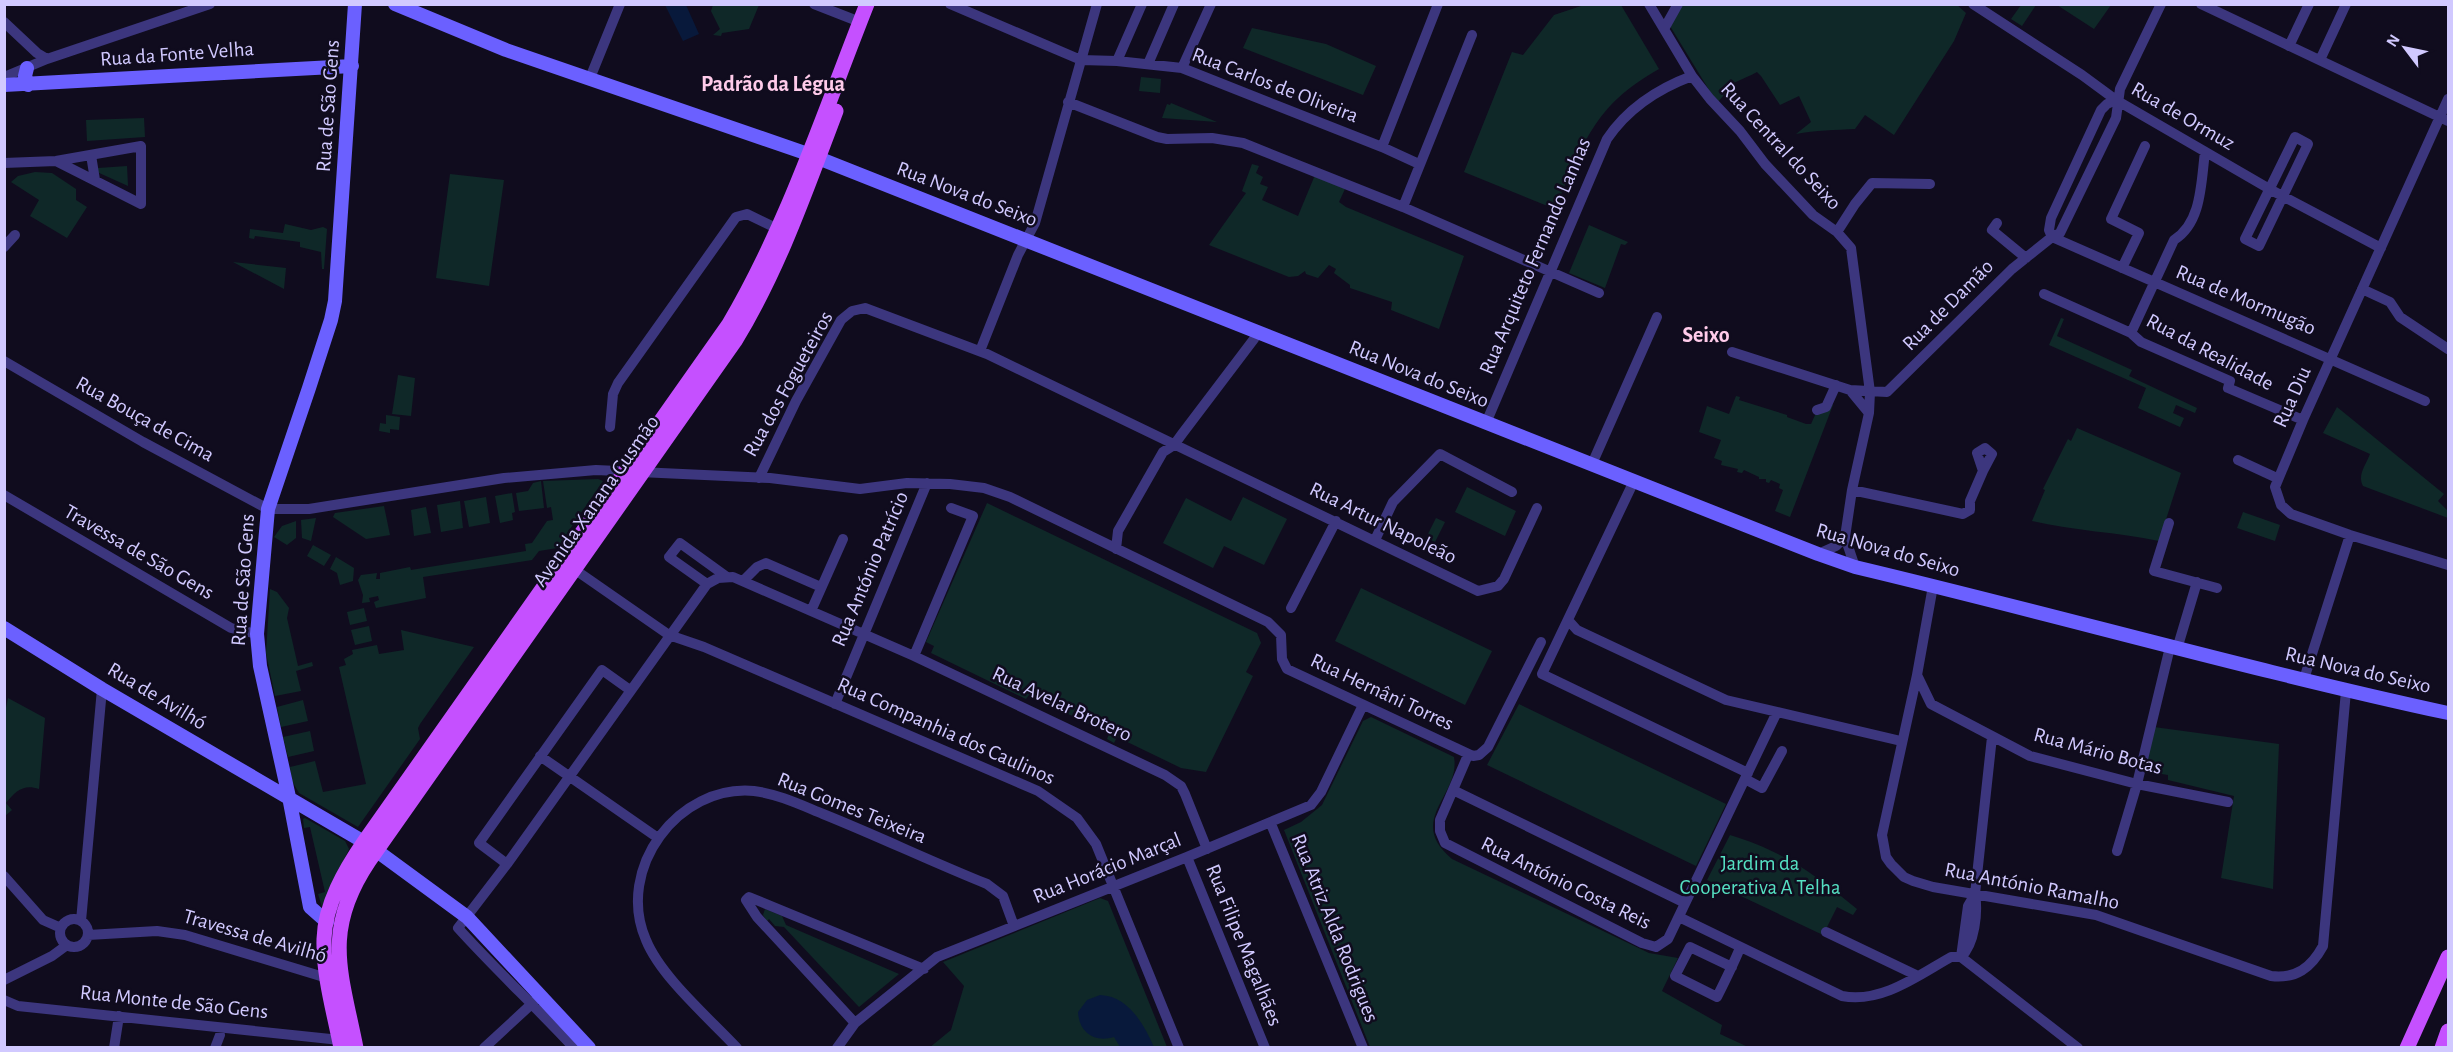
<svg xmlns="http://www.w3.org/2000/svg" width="2453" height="1052" viewBox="0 0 2453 1052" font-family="'Alegreya Sans',sans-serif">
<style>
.green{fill:#0f2828}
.water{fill:#08193b}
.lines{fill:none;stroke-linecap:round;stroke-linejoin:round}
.street{stroke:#3c367e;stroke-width:10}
.secondary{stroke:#6b60ff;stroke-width:14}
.primary{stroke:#c550ff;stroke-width:15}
.labels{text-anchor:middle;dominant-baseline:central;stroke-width:5;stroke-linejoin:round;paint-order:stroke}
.street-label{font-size:21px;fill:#d1c9ff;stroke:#100c1e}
.park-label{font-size:21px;fill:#55e0c2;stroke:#100c1e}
.neighbourhood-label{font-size:22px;font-weight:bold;fill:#ffcbea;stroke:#100c1e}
</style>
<rect width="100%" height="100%" fill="#100c1e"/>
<!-- green -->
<path class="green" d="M 1587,4 L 1621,5 L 1659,69 C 1593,106 1584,143 1555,209 L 1464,172 L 1512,52 L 1523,55 L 1554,15 Z
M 1681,4 L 1956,4 L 1966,13 L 1954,41 L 1894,135 L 1865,115 L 1855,129 C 1836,130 1815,130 1796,134 L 1811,122 L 1799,96 L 1780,105 L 1761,76 L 1757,72 C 1741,81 1736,79 1722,93 L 1724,95 L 1717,103 L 1670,26 Z
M 713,5 L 713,4 L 759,5 L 749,29 L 722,33 L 721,36 L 713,35 L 720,29 L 711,11 Z
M 2021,5 L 2036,5 L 2022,26 L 2011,19 Z
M 2057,5 L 2111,4 L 2111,5 L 2094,29 Z
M 1252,28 L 1326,44 L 1376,66 L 1363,95 L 1243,48 Z
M 1141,77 L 1161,79 L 1160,93 L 1139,91 Z
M 1171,103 L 1217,122 L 1162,118 L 1167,104 L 1170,105 Z
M 144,118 L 145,137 L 87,141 L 86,120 Z
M 1252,164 L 1259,166 L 1256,173 L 1263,177 L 1260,184 L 1268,187 L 1262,200 L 1298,216 L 1315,175 L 1345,189 L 1339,202 L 1346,207 L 1464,256 L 1439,329 L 1391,310 L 1392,302 L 1350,288 L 1350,285 L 1334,273 L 1336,269 L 1329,265 L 1318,278 L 1306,274 L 1305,271 L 1298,276 L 1289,277 L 1209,245 L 1246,193 L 1242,191 Z
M 127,166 L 128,186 L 97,172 L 98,168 Z
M 35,172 L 52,173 L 76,189 L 76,200 L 87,207 L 67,238 L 30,216 L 39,200 L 11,182 L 18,176 Z
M 450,174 L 504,180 L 489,286 L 436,278 Z
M 285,224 L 311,230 L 323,227 L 327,229 L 324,269 L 322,269 L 321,252 L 300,247 L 300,242 L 255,236 L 254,239 L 249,238 L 250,229 L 283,233 Z
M 1589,225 L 1628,242 L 1625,245 L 1621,244 L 1605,288 L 1569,273 Z
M 233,262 L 286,268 L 284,289 Z
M 2061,318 L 2064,319 L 2057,336 L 2132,370 L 2129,376 L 2197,408 L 2195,413 L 2176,405 L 2173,413 L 2184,418 L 2180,427 L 2138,408 L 2146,388 L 2049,345 Z
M 398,375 L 415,378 L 411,416 L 392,414 Z
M 1736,396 L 1740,397 L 1739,400 L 1787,415 L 1787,417 L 1806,424 L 1811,424 L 1816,413 L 1830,403 L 1833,405 L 1790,517 L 1775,511 L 1783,490 L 1779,488 L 1780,484 L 1771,480 L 1769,483 L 1766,482 L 1766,479 L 1759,479 L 1759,477 L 1744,470 L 1742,473 L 1737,472 L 1738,469 L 1721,465 L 1722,461 L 1714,458 L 1721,440 L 1699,432 L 1707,406 L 1729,414 Z
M 2337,407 L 2444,494 L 2438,501 L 2448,511 L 2448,518 L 2363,486 C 2357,475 2366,465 2370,454 L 2323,433 Z
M 386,415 L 400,417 L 399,430 L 390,429 L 390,433 L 379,431 L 380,423 L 386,424 Z
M 2077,428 L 2181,473 L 2159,541 C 2117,532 2074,531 2032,521 L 2045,490 L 2043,489 L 2068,439 L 2071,441 Z
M 598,479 L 603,481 L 557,548 L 539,551 L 532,560 L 423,577 L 426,598 L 376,608 L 374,602 L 379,600 L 378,596 L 369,598 L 370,602 L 362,603 L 363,595 L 358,580 L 361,575 L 377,573 L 376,579 L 380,579 L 380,573 L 410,567 L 411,570 L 526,551 L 525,544 L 532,543 L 547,521 L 553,520 L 551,507 L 547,508 L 543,481 Z
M 541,481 L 544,508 L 519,511 L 516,493 L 528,491 L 533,483 Z
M 1467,487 L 1516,511 L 1505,536 L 1455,512 Z
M 512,493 L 515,512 L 512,513 L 513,520 L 500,523 L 495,496 Z
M 486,497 L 490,523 L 469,527 L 464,501 Z
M 1243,497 L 1287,519 L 1264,565 L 1224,546 L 1213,568 L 1163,543 L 1186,498 L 1231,521 Z
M 460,501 L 463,528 L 441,532 L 437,505 Z
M 987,503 L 1257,633 L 1261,643 L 1246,672 L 1253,676 L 1206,772 L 1181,768 L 1117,737 L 1114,743 L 1107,739 L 1109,734 L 1029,695 L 1026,699 L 931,653 L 934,646 L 926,642 Z
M 384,506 L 390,535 L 366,539 L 333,517 L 335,513 Z
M 426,507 L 431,533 L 414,536 L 411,510 Z
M 2243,512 L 2280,525 L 2275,541 L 2237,528 Z
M 316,518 L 311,541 L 302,538 L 301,520 Z
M 1436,518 L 1445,522 L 1435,542 L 1426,538 Z
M 296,521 L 296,538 L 287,545 L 274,537 L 282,526 Z
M 313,545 L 331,555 L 324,566 L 307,556 Z
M 336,557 L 354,568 L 353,581 L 340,585 L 337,573 L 330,569 Z
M 1361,588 L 1492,651 L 1465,705 L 1335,641 Z
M 270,589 L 277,592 L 289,608 L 287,618 L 298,666 L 312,662 L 313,666 L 296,671 L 301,691 L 275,696 L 266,653 Z
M 364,608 L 367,621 L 350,625 L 347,612 Z
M 369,626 L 372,641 L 355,645 L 351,630 Z
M 401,630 L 474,647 L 420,724 L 418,728 L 420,739 L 358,827 L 299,793 L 292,781 L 290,767 L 315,761 L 323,792 L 366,784 L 339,667 L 346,665 L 344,659 L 353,654 L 352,650 L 377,645 L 379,654 L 404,650 Z
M 8,698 L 45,718 L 39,789 C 23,784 16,791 6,803 L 12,810 L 5,816 L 4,717 Z
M 303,700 L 308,721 L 281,727 L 277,707 Z
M 1519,704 L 1726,804 L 1696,866 L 1487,765 Z
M 1371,717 L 1454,757 C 1461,795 1405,820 1452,859 L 1649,953 L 1678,958 L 1662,991 L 1722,1025 L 1720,1034 L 1748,1047 L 1370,1047 L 1284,830 L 1301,822 L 1322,805 L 1363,721 Z
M 2154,727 L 2279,744 L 2273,889 L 2221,878 L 2234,796 L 2168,780 L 2168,775 L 2144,771 Z
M 310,731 L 314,751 L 288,757 L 283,737 Z
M 305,818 L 345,841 L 349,849 L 322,907 L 318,894 L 325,892 L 310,827 L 304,828 L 303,819 Z
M 1730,835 C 1783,851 1815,874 1857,909 L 1853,915 L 1837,907 L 1823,935 L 1707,880 Z
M 1100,898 L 1108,901 L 1167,1047 L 929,1048 L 951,1030 L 964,986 L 943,962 Z
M 765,909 L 782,916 L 786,925 L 899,974 L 859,1007 L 784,927 L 775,926 L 769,919 L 767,921 L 763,915 Z"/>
<!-- water -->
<path class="water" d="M 665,5 L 686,5 L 699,34 L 683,41 Z
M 1100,995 C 1129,996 1144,1025 1154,1047 L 1120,1047 L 1114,1037 C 1095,1043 1079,1033 1078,1012 L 1087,1000 Z"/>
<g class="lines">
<!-- street -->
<path class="street" d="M 814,4 L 860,22
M 950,4 L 1081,60 L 1117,61 L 1182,68 L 1382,147
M 1649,4 L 1692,76 L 1710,99 L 1740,131 L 1765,164 L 1813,215 L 1837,232 L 1851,248 L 1870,392 L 1869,413 L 1852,490 L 1845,537 L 1855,567
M 1973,4 L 2082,75 L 2116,100 L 2273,191 L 2381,248
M 2201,4 L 2448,121
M 4,22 L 37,53 L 47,59
M 1664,29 L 1678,4
M 2289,46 L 2309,4
M 2320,60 L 2346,4
M 1117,61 L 1142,4
M 1148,64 L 1174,4
M 1182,68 L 1211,4
M 4,77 L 47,59 L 210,4
M 590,78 L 620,4
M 2448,99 L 2303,420 L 2275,487 L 2281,505 L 2291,514 L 2350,535 L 2448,565
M 1068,102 L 1157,137 L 1167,139 L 1212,138 L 1243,143 L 1403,207 L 1472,35
M 2295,137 L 2308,144 L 2259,246 L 2245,239 Z
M 91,155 L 95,180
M 4,163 L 56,161 L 141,146 L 141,204 L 56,161
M 1419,164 L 1382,147 L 1438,4
M 1403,207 L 1599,293
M 1997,223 L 1992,230 L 2026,258
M 1837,232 L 1855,204 L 1872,183 L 1930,184
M 2052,237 L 2425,401
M 2052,237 L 2049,230 L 2051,218 L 2101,110 L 2107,104 L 2116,100
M 4,247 L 15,235
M 2122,268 L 2139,233 L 2111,219 L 2145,146
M 2362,289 L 2390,302 L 2400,317 L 2448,349
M 2044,294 L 2131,333 L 2141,342 L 2230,381 L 2228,388 L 2303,420
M 2131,333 L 2174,240 C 2202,223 2201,182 2205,152
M 980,351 L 1018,255 L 1035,223 L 1097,4
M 1732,352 L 1850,390 L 1887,392 L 2012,269 L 2052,237 L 2060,233 L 2116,118 L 2120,89 L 2161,4
M 4,361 L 143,442 L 268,509 L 309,509 L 504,478 L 596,470 L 770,478 L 860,489 L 907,483 L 950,484 L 984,488 L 1010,497 L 1268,622 L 1281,635 L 1282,659 L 1287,669 L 1473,756 L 1479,755 L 1488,747 L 1541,642
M 1850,390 L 1869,413
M 1817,410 L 1826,407 L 1836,385
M 1486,423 L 1607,139 C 1628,108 1657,89 1692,76
M 610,427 L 613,394 L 618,383 L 736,217 L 747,214 L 778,229
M 2238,460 L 2277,478
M 1592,464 L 1657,317
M 759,478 L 796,401 L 841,320 L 852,311 L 865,308 L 987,354 L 1478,591 L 1498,586 L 1504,579 L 1537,508
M 1634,481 L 1542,674 L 1748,773
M 1852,490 L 1963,514 L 1970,510 L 1970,501 L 1983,471 L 1977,453 L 1985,448 L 1992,454 L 1983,471
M 4,495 L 231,628 L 257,634
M 2169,523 L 2154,571 L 2217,588
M 1375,540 L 1393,502 L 1440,454 L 1512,492
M 1116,549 L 1118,531 L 1163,452 L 1174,445 L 1182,434 L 1254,339 L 1257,332
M 1818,554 L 1836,546 L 1845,537
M 574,569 L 669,635 L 704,647 L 1038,791 L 1077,818 L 1096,844 L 1179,1048
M 743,581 L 757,567 L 766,563 L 821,587
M 707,584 L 669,557 L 680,543 L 727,577
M 1933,586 L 1917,675 L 1882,835 L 1886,857 L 1891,864 L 1904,877 L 1913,881 L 1933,887 L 2096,915 L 2271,976 C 2296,979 2311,968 2323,946 L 2346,691
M 1291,608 L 1336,521
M 811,611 L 843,539
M 1568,620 L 1577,630 L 1726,700 L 1901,741
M 2177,649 L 2197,582
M 914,656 L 973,516 L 951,508
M 1917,675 L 1931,704 L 2030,756 L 2137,784 L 2228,802
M 2304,679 L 2350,535
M 835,704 L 927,483
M 1468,755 L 1440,820 L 1440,831 L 1445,843 L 1642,943 L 1656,947 L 1668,939 L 1777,712
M 540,756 L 658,838
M 1745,779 L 1762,788 L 1782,751
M 1453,790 L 1685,903
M 1271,824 L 1363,1048
M 2117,851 L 2137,784 L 2170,647
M 1187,857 L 1265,1048
M 507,864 L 479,843 L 602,670 L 630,690
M 4,876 L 43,920 L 61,928
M 1679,917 L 1842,996 C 1881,1004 1919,975 1951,957 L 1961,957 C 1975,944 1978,912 1975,894 L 1992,737
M60 933a14 14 0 1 1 28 0a14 14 0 1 1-28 0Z
M 81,921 L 102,689
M 1826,932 L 1918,976
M 88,935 L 157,931 L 185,935 L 327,978 L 332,978
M 1961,957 L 2078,1048
M 1961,957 L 1968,906 L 1975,894
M 1732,967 L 1690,947 L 1675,976 L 1717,997 C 1725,981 1733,965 1740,948
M 4,980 L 52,956 L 67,945
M 4,1000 L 18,1006 L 340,1040
M 855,1023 L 757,917 L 746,900 L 749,897 L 924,969
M 114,1048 L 119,1016
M 215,1048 L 220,1035
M 484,1048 L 537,999
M 574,1048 C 536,1007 495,969 458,928 L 507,864 L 707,584 L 718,578 L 733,577 L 914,656 L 1165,775 L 1181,786 L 1185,794 L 1207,849
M 737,1048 C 709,1018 661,977 646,940 C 615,869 678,784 754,791 C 778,794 801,805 823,814 C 878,836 932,862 987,884 L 1003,896 L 1014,926
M 837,1048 L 855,1023 L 937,957 L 1187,857 L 1311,805 L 1321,792 L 1363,705"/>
<!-- secondary -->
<path class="secondary" d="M 395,4 L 506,50 L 808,154 L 1818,554 L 1855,567 C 2053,614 2249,670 2448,713
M 27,68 L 25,76 L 28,85
M 4,85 L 352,66
M 4,628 L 102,689 L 364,842
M 377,851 L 467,917 L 589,1048
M 327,922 L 310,907 L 289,797 L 260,666 L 257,634 L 268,509 L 309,388 L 331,320 L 335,301 L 355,4"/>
<!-- primary -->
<path class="primary" d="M 341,1048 C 334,1012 323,975 324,939 C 325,904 345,870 364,842 L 729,324 C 788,224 824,112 867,4
M 356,1048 C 341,972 322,931 369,861 L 735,341 C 779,269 806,190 836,111
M 2407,1048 L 2448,957
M 2442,1048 L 2448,1031"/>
</g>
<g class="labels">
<!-- street labels -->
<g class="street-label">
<text transform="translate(177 54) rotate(-4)">Rua da Fonte Velha</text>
<text transform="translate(1275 85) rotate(21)">Rua Carlos de Oliveira</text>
<text transform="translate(328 106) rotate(-86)">Rua de São Gens</text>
<text transform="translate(2183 116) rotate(30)">Rua de Ormuz</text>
<text transform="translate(1781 146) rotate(47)">Rua Central do Seixo</text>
<text transform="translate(967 194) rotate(21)">Rua Nova do Seixo</text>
<text transform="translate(1535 256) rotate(-67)">Rua Arquiteto Fernando Lanhas</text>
<text transform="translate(2246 300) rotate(23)">Rua de Mormugão</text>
<text transform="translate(1948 305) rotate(-45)">Rua de Damão</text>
<text transform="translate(2210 352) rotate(28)">Rua da Realidade</text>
<text transform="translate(1419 374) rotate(22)">Rua Nova do Seixo</text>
<text transform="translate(788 384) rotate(-61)">Rua dos Fogueteiros</text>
<text transform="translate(2292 397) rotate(-66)">Rua Diu</text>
<text transform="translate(145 419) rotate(29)">Rua Bouça de Cima</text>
<text transform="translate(596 501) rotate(-55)">Avenida Xanana Gusmão</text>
<text transform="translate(1383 523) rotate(26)">Rua Artur Napoleão</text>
<text transform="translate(1888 550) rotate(16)">Rua Nova do Seixo</text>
<text transform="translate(139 552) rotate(30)">Travessa de São Gens</text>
<text transform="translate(870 569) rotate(-67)">Rua António Patrício</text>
<text transform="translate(243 580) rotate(-86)">Rua de São Gens</text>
<text transform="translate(2358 670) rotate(13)">Rua Nova do Seixo</text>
<text transform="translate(1382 692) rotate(25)">Rua Hernâni Torres</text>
<text transform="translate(157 696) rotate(31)">Rua de Avilhó</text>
<text transform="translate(1062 704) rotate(25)">Rua Avelar Brotero</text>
<text transform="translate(946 731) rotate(24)">Rua Companhia dos Caulinos</text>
<text transform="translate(2098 751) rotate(15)">Rua Mário Botas</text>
<text transform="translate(852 808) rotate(22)">Rua Gomes Teixeira</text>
<text transform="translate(1107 868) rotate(-22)">Rua Horácio Marçal</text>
<text transform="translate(1566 883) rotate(26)">Rua António Costa Reis</text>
<text transform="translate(2032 886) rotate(11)">Rua António Ramalho</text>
<text transform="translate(1335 928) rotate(68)">Rua Atriz Alda Rodrigues</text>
<text transform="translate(255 936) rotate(16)">Travessa de Avilhó</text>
<text transform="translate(1244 945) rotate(68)">Rua Filipe Magalhães</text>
<text transform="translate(174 1002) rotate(6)">Rua Monte de São Gens</text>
</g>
<!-- park labels -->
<g class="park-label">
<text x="1760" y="863">Jardim da<tspan x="1760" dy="24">Cooperativa A Telha</tspan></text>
</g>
<!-- neighbourhood labels -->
<g class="neighbourhood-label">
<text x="773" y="84">Padrão da Légua</text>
<text x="1706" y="335">Seixo</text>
</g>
</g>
<!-- border -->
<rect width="2453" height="1052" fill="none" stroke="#d1c9ff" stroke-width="12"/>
<!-- north arrow -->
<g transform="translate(2405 48) rotate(302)" stroke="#100c1e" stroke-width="4.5" paint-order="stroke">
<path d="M0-4.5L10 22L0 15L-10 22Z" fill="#d1c9ff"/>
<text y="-9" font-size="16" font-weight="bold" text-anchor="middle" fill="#d1c9ff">N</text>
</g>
</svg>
